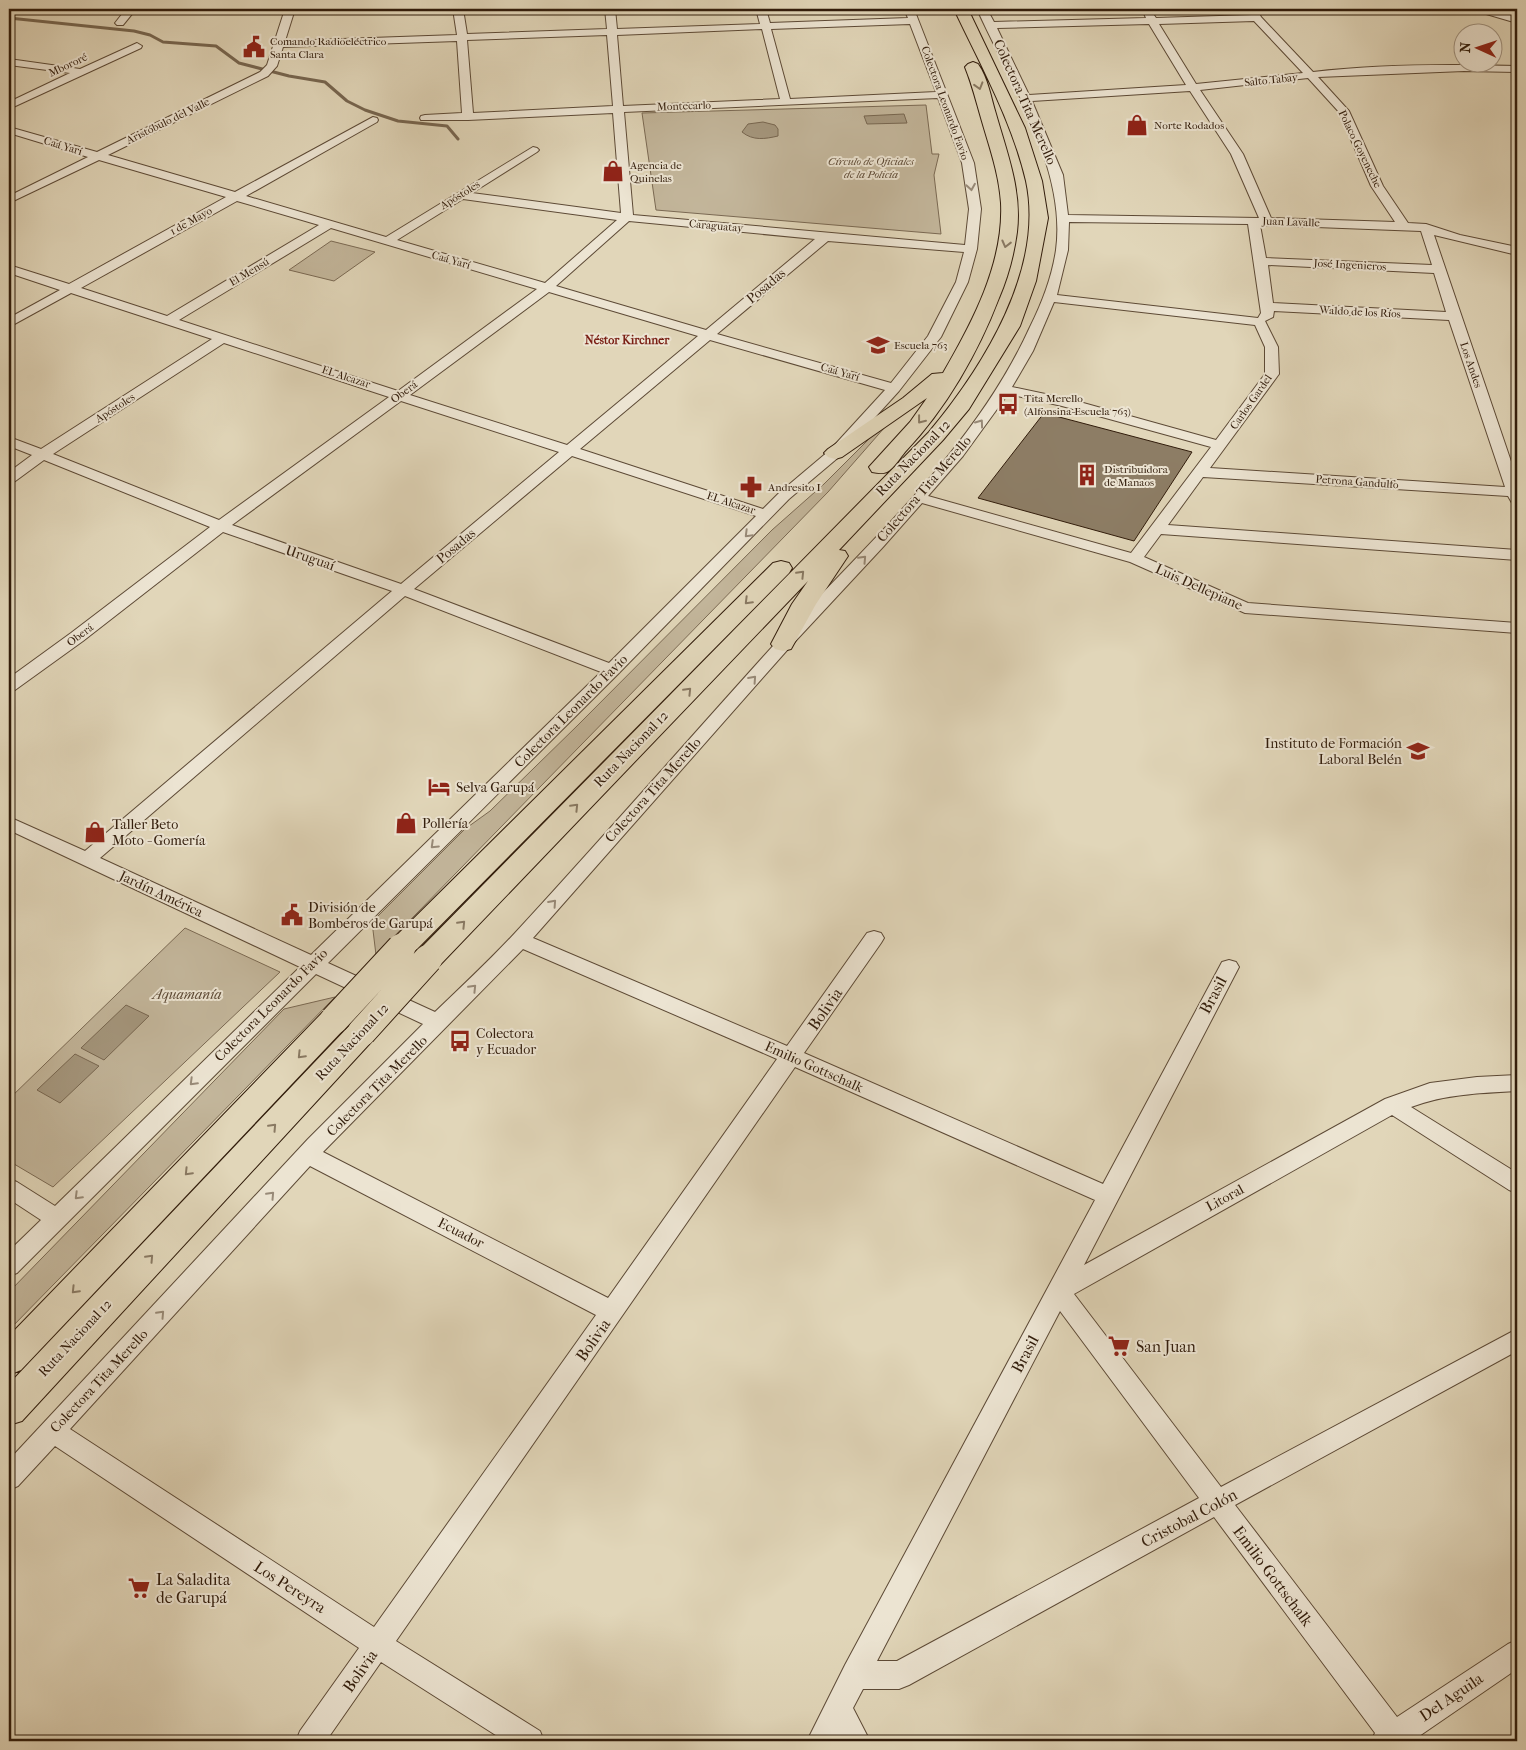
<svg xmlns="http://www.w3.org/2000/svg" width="1526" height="1750" viewBox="0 0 1526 1750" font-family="'IM FELL French Canon',serif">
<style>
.green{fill:#c3b69b;stroke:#7a6953}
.water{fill:#a5977e;stroke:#776650}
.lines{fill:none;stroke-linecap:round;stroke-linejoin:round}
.stream{stroke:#776650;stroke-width:3}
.building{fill:#8d7d65;stroke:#311c0b}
.minor-casing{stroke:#5d4a36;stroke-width:2}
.highway-casing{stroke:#311c0b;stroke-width:2}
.minor{fill:#ece4d2;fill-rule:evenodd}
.highway{fill:#e1d6b9;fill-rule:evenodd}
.highway-bridge-casing{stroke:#311c0b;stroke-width:30;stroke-linecap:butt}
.highway-bridge{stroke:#e1d6b9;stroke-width:28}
.oneway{stroke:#897962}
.oneway2{stroke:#988a78}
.labels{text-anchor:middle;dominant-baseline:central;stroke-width:4;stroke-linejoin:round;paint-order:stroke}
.far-poi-label{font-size:11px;fill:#311c0b;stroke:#ece4d2;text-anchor:start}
.far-street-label{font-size:11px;fill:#311c0b;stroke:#ece4d2}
.far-park-label{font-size:11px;font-style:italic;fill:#5d4a36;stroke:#ece4d2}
.far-neighbourhood-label{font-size:12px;font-weight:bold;fill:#7a1f14;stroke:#ece4d2}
.street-label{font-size:14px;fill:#311c0b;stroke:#ece4d2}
.poi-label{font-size:14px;fill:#311c0b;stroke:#ece4d2;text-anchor:start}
.park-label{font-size:14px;font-style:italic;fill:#5d4a36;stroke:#ece4d2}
.near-street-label{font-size:16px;fill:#311c0b;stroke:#ece4d2}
.near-poi-label{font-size:16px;fill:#311c0b;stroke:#ece4d2;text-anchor:start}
</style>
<rect width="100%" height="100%" fill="#e1d6b9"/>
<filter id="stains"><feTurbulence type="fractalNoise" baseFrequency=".004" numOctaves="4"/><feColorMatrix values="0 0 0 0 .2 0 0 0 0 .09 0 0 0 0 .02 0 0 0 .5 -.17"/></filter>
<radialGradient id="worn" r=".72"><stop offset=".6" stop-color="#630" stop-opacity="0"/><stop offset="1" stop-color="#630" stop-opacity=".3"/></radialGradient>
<!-- green -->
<path class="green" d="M 926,105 L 932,154 L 939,154 L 934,175 L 941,234 L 656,210 L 642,113 Z
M 331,241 L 375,252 L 334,281 L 289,270 Z
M 892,419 L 828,492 L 376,955 L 372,922 L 465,829 L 490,811 L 578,725 L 772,530 L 824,484 L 876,432 Z
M 185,928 L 280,972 L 53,1187 L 9,1161 L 9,1099 Z
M 335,997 L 9,1330 L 9,1292 L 284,1009 Z"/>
<!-- water -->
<path class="water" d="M 904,114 L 907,123 L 867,124 L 864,116 Z
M 763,122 L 775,125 L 778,129 L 778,136 C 765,139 753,141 742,132 L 748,124 Z
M 126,1005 L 149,1016 L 104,1060 L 81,1048 Z
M 75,1054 L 99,1066 L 60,1103 L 37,1090 Z"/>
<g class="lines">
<!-- stream -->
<path class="stream" d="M 9,18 L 134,31 L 150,35 L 163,42 L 216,46 L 239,63 L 289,76 L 325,82 L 347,101 L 365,110 L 398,121 L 447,126 L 458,139"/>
</g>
<!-- building -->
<path class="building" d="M 1044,413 L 1192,452 L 1134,541 L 978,498 Z"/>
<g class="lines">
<!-- minor casing -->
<g class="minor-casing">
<path id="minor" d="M 126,9 L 136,9 L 123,25 L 117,25 L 115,23 Z
M 285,9 L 295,9 L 285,41 L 457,35 L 453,9 L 463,9 L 467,34 L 607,29 L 605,9 L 615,9 L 617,29 L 760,24 L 756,9 L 766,9 L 770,23 L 908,18 L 904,9 L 914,9 L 974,163 L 981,209 L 977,249 L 968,282 L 941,337 L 899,391 L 840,456 L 789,499 L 618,674 L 328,963 L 435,1012 C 462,986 490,960 515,933 C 599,842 680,749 763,657 C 856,552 971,457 1030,327 C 1042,303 1052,277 1056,250 C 1067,169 1009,80 977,9 L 987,9 L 994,22 L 1146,18 L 1142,9 L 1150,9 L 1156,18 L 1251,15 L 1247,9 L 1257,9 L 1261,17 L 1313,72 C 1380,64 1450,64 1517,66 L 1517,72 L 1464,71 L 1318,77 L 1349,111 L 1383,186 L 1408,223 L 1426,224 L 1460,235 L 1517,247 L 1517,255 L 1434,235 L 1517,479 L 1517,504 L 1512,503 L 1508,496 L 1203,477 L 1168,525 L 1517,550 L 1517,560 L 1161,534 L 1144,557 L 1248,603 L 1517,623 L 1517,633 L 1245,613 L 1130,562 L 922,503 L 883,547 L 789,648 L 533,938 L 787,1046 L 867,933 L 874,931 L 881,933 L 884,938 L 881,943 L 804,1053 L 1103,1184 L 1222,962 L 1229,960 L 1236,962 L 1239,967 L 1084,1265 L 1385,1099 L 1430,1083 L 1477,1077 L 1517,1075 L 1517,1091 C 1481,1093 1445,1094 1411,1107 L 1517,1173 L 1517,1193 L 1509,1190 L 1392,1115 L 1074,1294 L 1221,1487 L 1517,1329 L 1517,1351 L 1235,1505 L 1397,1717 L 1508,1644 L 1517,1640 L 1517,1669 L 1412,1741 L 1371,1741 L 1375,1733 L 1214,1517 L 909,1685 L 899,1689 L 863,1689 L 853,1708 L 870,1741 L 841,1741 L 838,1736 L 836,1741 L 807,1741 L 845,1665 L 1095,1200 L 795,1067 L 396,1641 L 540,1731 L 544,1741 L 505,1741 L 381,1662 L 326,1741 L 296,1741 L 300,1731 L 359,1648 L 55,1446 L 18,1486 L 9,1490 L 9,1460 L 308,1139 L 423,1024 L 316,974 L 17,1273 L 9,1276 L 9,1251 L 41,1220 L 9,1199 L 9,1179 L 17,1182 L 55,1206 L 300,967 L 9,830 L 9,817 L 85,851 L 392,591 L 223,532 L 83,641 L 15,690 L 9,691 L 9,678 L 71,633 L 210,527 L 44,460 L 14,482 L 9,483 L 9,472 L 32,455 L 9,446 L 9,437 L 41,449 L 212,339 L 71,293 L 9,327 L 9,318 L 60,290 L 9,273 L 9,265 L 69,284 L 226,197 L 99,160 L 9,203 L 9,196 L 88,157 L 9,133 L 9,127 L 97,152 L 260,72 L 267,65 ZM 1254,21 L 1303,73 L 1196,84 L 1159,24 ZM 910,24 L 936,92 L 790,99 L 771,29 ZM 1149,24 L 1186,85 L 1029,95 L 997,28 ZM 762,29 L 780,99 L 623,106 L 617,35 ZM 607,35 L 613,106 L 473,113 L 467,40 ZM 457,41 L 462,113 L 425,115 L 421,116 L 420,118 L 421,120 L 468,120 L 613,113 L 621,213 L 472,193 L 537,152 L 539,150 L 537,148 L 533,147 L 386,237 L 246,196 L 377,122 L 378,120 L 377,118 L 373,117 L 235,192 L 108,155 L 268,76 L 277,66 L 283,47 ZM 1308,78 L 1339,112 L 1371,186 L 1395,222 L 1271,218 L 1243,154 L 1200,90 ZM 1190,91 L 1231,154 L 1259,218 L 1068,215 L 1063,175 L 1032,101 ZM 938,98 L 962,163 L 969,209 L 965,245 L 633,215 L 624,112 ZM 463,199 L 617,220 L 545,283 L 397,240 ZM 237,201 L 319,225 L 167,316 L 81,288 ZM 629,221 L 815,239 L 706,330 L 556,286 ZM 1069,222 L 1248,224 L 1261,313 L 1258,318 L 1057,295 L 1068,250 ZM 1260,225 L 1421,231 L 1432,265 L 1266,258 ZM 331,228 L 537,289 L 398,391 L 179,320 ZM 828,241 L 964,252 L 956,282 L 928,336 L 891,383 L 717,334 ZM 1268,265 L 1434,273 L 1446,312 L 1273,303 ZM 549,292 L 698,336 L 567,445 L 410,395 ZM 1054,302 L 1255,325 L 1265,347 L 1265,374 L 1216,440 L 1069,399 L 1012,387 L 1033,351 ZM 1274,311 L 1449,320 L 1505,487 L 1210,468 L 1279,374 L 1278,347 L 1265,321 L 1273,317 ZM 710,340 L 885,390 L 830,450 L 779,493 L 763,509 L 580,449 ZM 224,343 L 389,397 L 219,520 L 53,454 ZM 1008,394 L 1062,406 L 1211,447 L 1131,553 L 928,496 L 963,456 ZM 401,401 L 559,452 L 401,584 L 232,525 ZM 572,456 L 756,516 L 609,663 L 414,589 ZM 405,596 L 601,672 L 311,955 L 100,858 ZM 523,949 L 777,1059 L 608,1298 L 323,1152 ZM 310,1166 L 596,1315 L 374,1627 L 70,1429 ZM 1060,1311 L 1199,1498 L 897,1661 L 877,1661 Z
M 1474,9 L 1489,9 L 1517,17 L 1517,23 L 1476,11 Z
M 137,43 L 142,46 L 141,48 L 9,109 L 9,102 L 70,73 L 9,65 L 9,59 L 80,69 Z"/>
</g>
<!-- highway casing -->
<g class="highway-casing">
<path id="highway" d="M 954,9 L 968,9 L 1025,128 L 1042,181 L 1048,218 L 1036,281 L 1020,326 L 969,409 L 943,440 L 839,550 L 845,551 L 848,556 L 816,604 L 791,649 L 783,651 L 775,649 L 771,644 L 792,604 L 808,581 L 438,967 L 428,970 L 418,967 L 414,959 L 418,951 L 929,432 C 983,367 1045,269 1026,181 C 1012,121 980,64 954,9 Z
M 973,62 L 978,64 C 988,78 991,98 996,114 C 1007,153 1022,190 1017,232 C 1014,255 1008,277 999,298 C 978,353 946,409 905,452 C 900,458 894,468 887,472 C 882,474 877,473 872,472 L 869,467 L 910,422 L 927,398 L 842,457 L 835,459 L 828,457 L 824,453 L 828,449 L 903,398 L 932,374 L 943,373 C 972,323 1004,263 1001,203 C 999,173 989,146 981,118 C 976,101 972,84 965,67 L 968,64 Z
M 781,561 L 789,563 L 792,568 L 789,573 L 411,955 L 401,959 L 391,955 L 387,948 L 391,941 L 773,563 Z
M 334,1009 L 345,1012 L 349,1020 L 345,1028 L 21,1370 L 9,1375 L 9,1336 L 323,1012 Z
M 362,1021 L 373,1024 L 377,1032 L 373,1040 L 22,1421 L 9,1425 L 9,1384 L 351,1024 Z"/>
</g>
<!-- minor -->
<use href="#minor" class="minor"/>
<!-- highway -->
<use href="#highway" class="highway"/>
<!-- highway-bridge casing -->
<g class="highway-bridge-casing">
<path id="highway-bridge" d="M 334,1020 L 401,948
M 362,1032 L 428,959"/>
</g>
<!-- highway-bridge -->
<use href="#highway-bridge" class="highway-bridge"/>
</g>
<!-- one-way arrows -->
<defs><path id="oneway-chevron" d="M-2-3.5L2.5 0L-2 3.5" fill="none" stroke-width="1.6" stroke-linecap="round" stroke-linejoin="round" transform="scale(1.25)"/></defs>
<g class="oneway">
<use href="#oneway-chevron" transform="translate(979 86) rotate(73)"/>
<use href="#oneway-chevron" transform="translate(1006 244) rotate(104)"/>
<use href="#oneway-chevron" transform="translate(921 420) rotate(128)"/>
<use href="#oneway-chevron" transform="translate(801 574) rotate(-46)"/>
<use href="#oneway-chevron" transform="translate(748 601) rotate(135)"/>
<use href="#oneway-chevron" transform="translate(688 691) rotate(-46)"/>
<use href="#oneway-chevron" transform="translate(575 807) rotate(-46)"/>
<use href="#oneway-chevron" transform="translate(462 924) rotate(-46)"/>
<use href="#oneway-chevron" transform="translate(301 1055) rotate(134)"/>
<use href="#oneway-chevron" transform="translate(273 1127) rotate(-47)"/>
<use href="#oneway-chevron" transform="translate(188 1172) rotate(134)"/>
<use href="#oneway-chevron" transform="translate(150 1258) rotate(-47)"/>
<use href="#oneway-chevron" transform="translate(75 1290) rotate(134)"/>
</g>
<g class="oneway2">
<use href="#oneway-chevron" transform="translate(971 187) rotate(81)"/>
<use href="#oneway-chevron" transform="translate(980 423) rotate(-54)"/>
<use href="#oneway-chevron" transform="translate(748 534) rotate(135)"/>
<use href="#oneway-chevron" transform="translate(863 559) rotate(-47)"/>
<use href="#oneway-chevron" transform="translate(753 679) rotate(-48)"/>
<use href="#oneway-chevron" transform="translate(434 845) rotate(136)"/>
<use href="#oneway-chevron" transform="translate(553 903) rotate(-48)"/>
<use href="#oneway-chevron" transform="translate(473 988) rotate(-46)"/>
<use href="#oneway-chevron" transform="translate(193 1082) rotate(135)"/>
<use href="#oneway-chevron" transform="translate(271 1195) rotate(-47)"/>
<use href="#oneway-chevron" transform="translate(78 1196) rotate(135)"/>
<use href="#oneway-chevron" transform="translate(161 1314) rotate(-47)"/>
</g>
<!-- icons -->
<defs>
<g id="civic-bare" transform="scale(1.725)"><path d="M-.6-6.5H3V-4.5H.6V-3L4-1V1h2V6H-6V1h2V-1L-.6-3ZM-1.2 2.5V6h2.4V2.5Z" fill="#8f2418" stroke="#ece4d2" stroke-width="2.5" paint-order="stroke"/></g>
<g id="shop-bare" transform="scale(1.725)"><path d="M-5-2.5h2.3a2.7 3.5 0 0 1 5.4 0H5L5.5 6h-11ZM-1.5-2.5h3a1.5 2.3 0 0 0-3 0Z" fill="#8f2418" stroke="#ece4d2" stroke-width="2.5" paint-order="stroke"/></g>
<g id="school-bare" transform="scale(1.725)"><path d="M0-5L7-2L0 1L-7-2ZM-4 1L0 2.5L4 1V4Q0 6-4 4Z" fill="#8f2418" stroke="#ece4d2" stroke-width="2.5" paint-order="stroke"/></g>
<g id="bus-bare" transform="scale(1.725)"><path d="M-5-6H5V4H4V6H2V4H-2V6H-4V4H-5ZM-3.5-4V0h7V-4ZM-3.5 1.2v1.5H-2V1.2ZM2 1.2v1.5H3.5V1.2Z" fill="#8f2418" stroke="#ece4d2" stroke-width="2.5" paint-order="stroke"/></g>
<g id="building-bare" transform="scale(1.725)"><path d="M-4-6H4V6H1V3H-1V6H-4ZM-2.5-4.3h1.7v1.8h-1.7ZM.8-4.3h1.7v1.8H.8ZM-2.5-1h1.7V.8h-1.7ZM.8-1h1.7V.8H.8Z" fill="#8f2418" stroke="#ece4d2" stroke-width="2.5" paint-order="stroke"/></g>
<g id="pharmacy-bare" transform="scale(1.725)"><path d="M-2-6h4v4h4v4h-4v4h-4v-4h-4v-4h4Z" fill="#8f2418" stroke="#ece4d2" stroke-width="2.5" paint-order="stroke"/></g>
<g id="hotel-bare" transform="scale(1.725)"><path d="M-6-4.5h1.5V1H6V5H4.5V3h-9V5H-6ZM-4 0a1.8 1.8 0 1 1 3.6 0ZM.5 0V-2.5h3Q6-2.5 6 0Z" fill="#8f2418" stroke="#ece4d2" stroke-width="2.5" paint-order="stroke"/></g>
<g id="supermarket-bare" transform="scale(1.725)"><path d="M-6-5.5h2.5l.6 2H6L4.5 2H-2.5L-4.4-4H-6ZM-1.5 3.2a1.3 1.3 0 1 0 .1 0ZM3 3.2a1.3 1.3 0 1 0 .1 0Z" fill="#8f2418" stroke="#ece4d2" stroke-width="2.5" paint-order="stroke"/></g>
</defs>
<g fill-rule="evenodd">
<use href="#civic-bare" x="254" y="47"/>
<use href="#shop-bare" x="1137" y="125"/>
<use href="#shop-bare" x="613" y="171"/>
<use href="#school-bare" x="878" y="345"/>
<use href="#bus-bare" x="1008" y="404"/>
<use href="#building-bare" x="1087" y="475"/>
<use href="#pharmacy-bare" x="751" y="487"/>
<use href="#school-bare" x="1418" y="751"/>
<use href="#hotel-bare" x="439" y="787"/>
<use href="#shop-bare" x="406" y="823"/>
<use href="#shop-bare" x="95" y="832"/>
<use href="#civic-bare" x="292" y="915"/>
<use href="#bus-bare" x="460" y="1041"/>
<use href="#supermarket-bare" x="1119" y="1346"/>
<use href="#supermarket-bare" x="139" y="1588"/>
</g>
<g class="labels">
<!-- far-poi labels -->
<g class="far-poi-label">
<text x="270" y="41">Comando Radioeléctrico<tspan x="270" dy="13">Santa Clara</tspan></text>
<text x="1154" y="125">Norte Rodados</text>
<text x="630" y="165">Agencia de<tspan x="630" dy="13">Quinelas</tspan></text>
<text x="894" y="345">Escuela 763</text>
<text x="1024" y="398">Tita Merello<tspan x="1024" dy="13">(Alfonsina-Escuela 763)</tspan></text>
<text x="1104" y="469">Distribuidora<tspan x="1104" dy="13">de Manaos</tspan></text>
<text x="768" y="487">Andresito I</text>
</g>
<!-- far-street labels -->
<g class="far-street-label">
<text transform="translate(68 65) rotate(-25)">Mbororé</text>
<text transform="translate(1271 80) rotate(-6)">Salto Tabay</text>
<text transform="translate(945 103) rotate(70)">Colectora Leonardo Favio</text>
<text transform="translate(684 106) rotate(-2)">Montecarlo</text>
<text transform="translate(168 121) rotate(-26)">Aristóbulo del Valle</text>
<text transform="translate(63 146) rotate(17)">Caá Yarí</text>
<text transform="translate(1360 149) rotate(64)">Polaco Goyeneche</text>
<text transform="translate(460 195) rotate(-32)">Apóstoles</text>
<text transform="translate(191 221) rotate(-29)">1 de Mayo</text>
<text transform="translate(1291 222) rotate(2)">Juan Lavalle</text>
<text transform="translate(716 226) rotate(5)">Caraguatay</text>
<text transform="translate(451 260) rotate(16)">Caá Yarí</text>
<text transform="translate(1350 265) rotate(3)">José Ingenieros</text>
<text transform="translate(249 272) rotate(-31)">El Mensú</text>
<text transform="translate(1360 312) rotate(3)">Waldo de los Ríos</text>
<text transform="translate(1471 365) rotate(71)">Los Andes</text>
<text transform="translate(840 372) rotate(16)">Caá Yarí</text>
<text transform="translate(346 377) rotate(18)">EL Alcazar</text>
<text transform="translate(404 392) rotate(-36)">Oberá</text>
<text transform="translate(1251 402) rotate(-55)">Carlos Gardel</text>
<text transform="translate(115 408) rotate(-33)">Apóstoles</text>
<text transform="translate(1357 482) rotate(4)">Petrona Gandulfo</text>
<text transform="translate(731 503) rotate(18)">EL Alcazar</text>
<text transform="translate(80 635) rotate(-37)">Oberá</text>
</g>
<!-- far-park labels -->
<g class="far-park-label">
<text x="871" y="161">Círculo de Oficiales<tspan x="871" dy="13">de la Policía</tspan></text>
</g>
<!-- far-neighbourhood labels -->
<g class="far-neighbourhood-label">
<text x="627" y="340">Néstor Kirchner</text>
</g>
<!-- street labels -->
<g class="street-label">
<text transform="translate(1025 102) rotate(66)">Colectora Tita Merello</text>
<text transform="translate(766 286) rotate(-40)">Posadas</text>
<text transform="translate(913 458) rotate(-46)">Ruta Nacional 12</text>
<text transform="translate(924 489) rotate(-49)">Colectora Tita Merello</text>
<text transform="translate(456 546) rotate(-40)">Posadas</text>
<text transform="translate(310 558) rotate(19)">Uruguaí</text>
<text transform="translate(1199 587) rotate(24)">Luis Dellepiane</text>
<text transform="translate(571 711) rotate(-45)">Colectora Leonardo Favio</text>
<text transform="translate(631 749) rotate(-46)">Ruta Nacional 12</text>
<text transform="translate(653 790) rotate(-48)">Colectora Tita Merello</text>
<text transform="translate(161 894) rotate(25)">Jardín América</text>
<text transform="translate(271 1005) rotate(-45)">Colectora Leonardo Favio</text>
<text transform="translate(352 1042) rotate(-47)">Ruta Nacional 12</text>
<text transform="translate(814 1067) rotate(24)">Emilio Gottschalk</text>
<text transform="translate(377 1086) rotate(-45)">Colectora Tita Merello</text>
<text transform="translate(1225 1198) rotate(-29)">Litoral</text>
<text transform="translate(461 1233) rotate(27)">Ecuador</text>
<text transform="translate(75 1338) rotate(-47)">Ruta Nacional 12</text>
<text transform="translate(99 1381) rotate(-47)">Colectora Tita Merello</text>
</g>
<!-- poi labels -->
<g class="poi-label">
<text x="1402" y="743" text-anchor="end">Instituto de Formación<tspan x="1402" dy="16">Laboral Belén</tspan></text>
<text x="456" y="787">Selva Garupá</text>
<text x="422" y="823">Pollería</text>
<text x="112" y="824">Taller Beto<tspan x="112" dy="16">Moto - Gomería</tspan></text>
<text x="308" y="907">División de<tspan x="308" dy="16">Bomberos de Garupá</tspan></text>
<text x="476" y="1033">Colectora<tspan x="476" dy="16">y Ecuador</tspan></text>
</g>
<!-- park labels -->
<g class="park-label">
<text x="187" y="994">Aquamanía</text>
</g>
<!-- near-street labels -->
<g class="near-street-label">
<text transform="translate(1213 995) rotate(-62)">Brasil</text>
<text transform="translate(825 1009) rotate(-55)">Bolivia</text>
<text transform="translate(593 1340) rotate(-55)">Bolivia</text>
<text transform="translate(1025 1354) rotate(-62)">Brasil</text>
<text transform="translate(1189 1518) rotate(-28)">Cristobal Colón</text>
<text transform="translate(1273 1576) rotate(53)">Emilio Gottschalk</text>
<text transform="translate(290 1587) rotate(33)">Los Pereyra</text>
<text transform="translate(360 1671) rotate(-55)">Bolivia</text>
<text transform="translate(1451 1697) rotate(-34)">Del Aguila</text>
</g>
<!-- near-poi labels -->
<g class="near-poi-label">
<text x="1136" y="1346">San Juan</text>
<text x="156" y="1579">La Saladita<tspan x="156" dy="18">de Garupá</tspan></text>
</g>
</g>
<!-- margin -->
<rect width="1526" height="1750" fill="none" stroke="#e1d6b9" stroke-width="30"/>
<rect x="10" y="10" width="1506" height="1730" fill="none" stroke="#311c0b" stroke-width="2.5"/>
<rect x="15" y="15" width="1496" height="1720" fill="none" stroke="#311c0b"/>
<!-- north arrow -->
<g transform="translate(1478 48) rotate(273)"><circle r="24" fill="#ece4d2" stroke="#a19482"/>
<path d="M0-4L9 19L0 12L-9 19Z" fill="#8f2418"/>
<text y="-8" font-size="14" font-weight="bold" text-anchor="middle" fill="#311c0b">N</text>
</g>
<rect width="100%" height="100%" filter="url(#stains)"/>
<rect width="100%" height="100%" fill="url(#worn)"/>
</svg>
